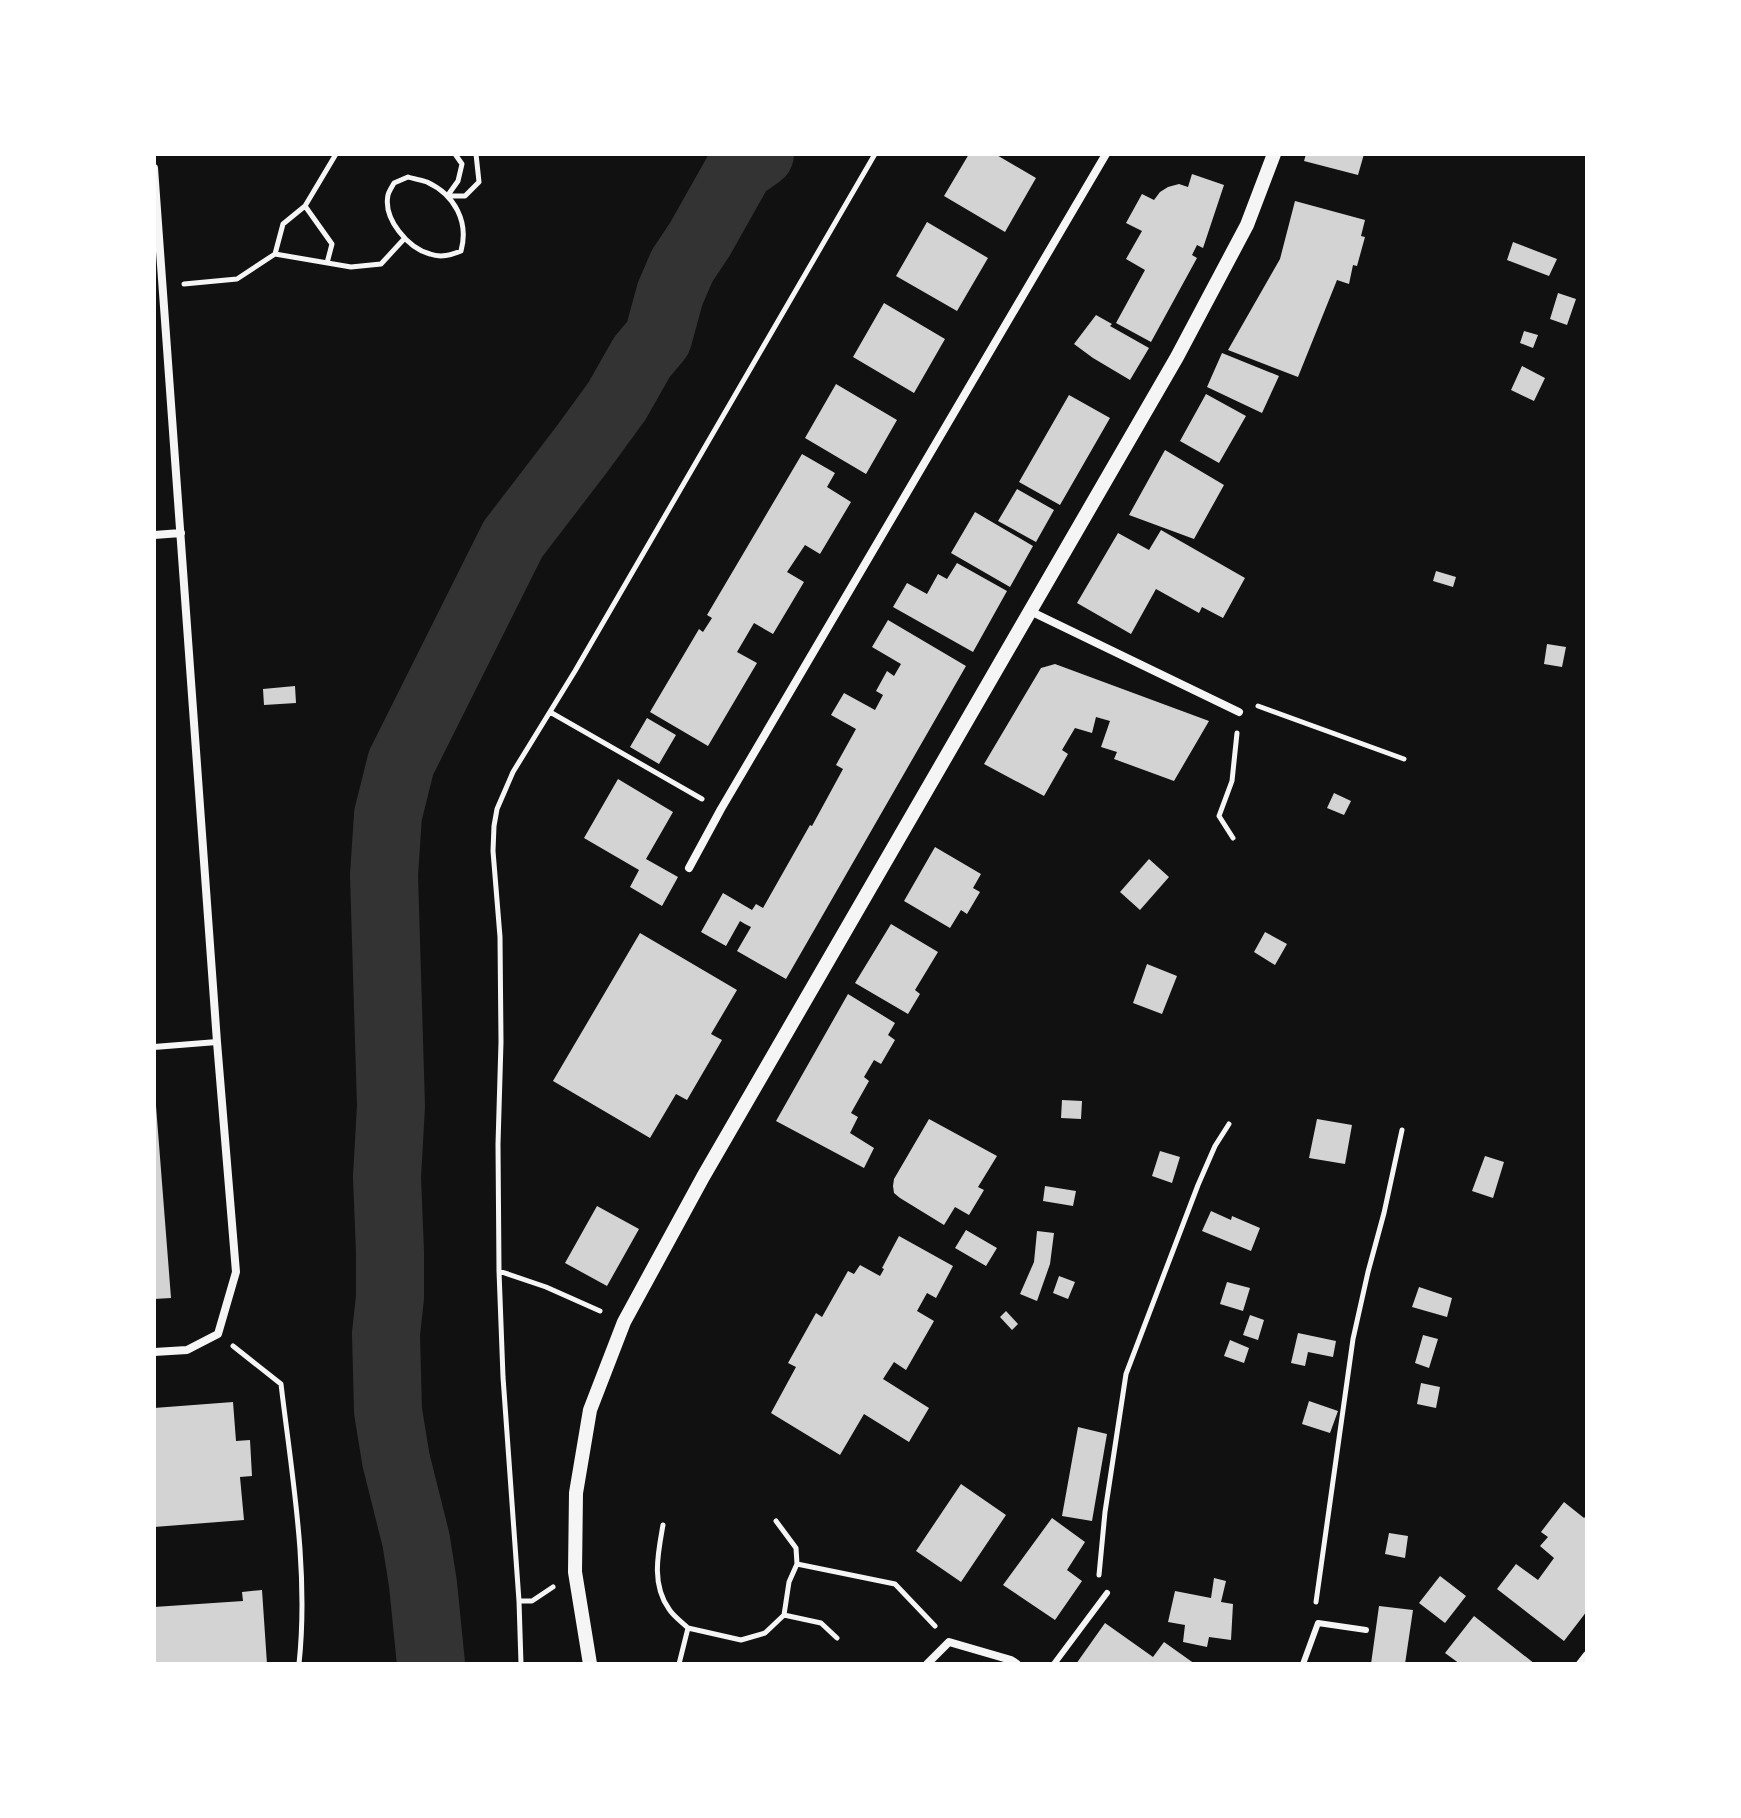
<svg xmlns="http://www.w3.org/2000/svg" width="1741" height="1818" viewBox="0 0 1741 1818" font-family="'PT Sans Narrow',sans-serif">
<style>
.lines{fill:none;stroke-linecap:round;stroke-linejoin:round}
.river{stroke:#333;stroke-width:68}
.building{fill:#d3d3d3}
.path{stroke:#f5f5f5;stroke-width:5}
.service{stroke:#f5f5f5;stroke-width:6}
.minor{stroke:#f5f5f5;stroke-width:8}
.tertiary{stroke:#f5f5f5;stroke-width:14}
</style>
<rect width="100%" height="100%" fill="#111"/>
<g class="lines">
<!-- river -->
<path class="river" d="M 431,1664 L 423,1584 L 416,1540 L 396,1460 L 388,1411 L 386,1334 L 390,1297 L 390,1252 L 387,1177 L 391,1106 L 384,875 L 388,815 L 401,763 L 513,539 L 582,449 L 617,401 L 642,357 L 658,338 L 670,294 L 682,266 L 700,239 L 740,168 L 760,154"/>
</g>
<!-- building -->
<path class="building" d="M 969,154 L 995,154 L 1036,178 L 1005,232 L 944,196 Z
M 1306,154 L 1364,154 L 1358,175 L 1304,161 Z
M 1192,174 L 1224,185 L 1203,248 L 1197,245 L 1192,255 L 1197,258 L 1151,342 L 1116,323 L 1145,270 L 1126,259 L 1142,231 L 1126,223 L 1142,194 L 1154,200 L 1160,192 L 1168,187 L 1179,184 L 1188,187 Z
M 1295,201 L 1365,220 L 1361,236 L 1365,237 L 1357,266 L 1353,265 L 1349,284 L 1337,280 L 1298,377 L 1228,350 L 1280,259 Z
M 927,222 L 988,258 L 957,311 L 896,276 Z
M 1513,242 L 1557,259 L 1549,276 L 1507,260 Z
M 1558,293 L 1576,299 L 1567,325 L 1550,319 Z
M 884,303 L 945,339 L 914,393 L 853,357 Z
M 1096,315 L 1112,324 L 1110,326 L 1149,348 L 1130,380 L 1093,358 L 1074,344 Z
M 1524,331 L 1538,335 L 1533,348 L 1520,343 Z
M 1222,353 L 1279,376 L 1262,413 L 1207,387 Z
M 1522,366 L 1545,378 L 1534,401 L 1511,390 Z
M 836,384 L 897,420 L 866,474 L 805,438 Z
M 1206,394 L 1246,416 L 1219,463 L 1180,441 Z
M 1069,395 L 1110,418 L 1060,505 L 1019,482 Z
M 1165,450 L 1224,485 L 1194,539 L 1129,515 Z
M 802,454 L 835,473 L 827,487 L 851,502 L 820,554 L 805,545 L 787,572 L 804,582 L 773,634 L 754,623 L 737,652 L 757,663 L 708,746 L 650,712 L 699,629 L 703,632 L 712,618 L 707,615 Z
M 1017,489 L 1054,510 L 1036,542 L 998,521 Z
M 975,512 L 1033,546 L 1010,587 L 951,553 Z
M 1161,530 L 1245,578 L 1223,618 L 1202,607 L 1199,613 L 1156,589 L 1131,634 L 1077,603 L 1118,533 L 1149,550 Z
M 957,563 L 1007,591 L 973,652 L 893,607 L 907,583 L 927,594 L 938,574 L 947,579 Z
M 1436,571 L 1456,577 L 1453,587 L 1433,581 Z
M 888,620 L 966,666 L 786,979 L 737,951 L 751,927 L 745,924 L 740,921 L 726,946 L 701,932 L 723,893 L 752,910 L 756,904 L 763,908 L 810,825 L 812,826 L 843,769 L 836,765 L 856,729 L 831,715 L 844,693 L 875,710 L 883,695 L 876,691 L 887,671 L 894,676 L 901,664 L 872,647 Z
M 1547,644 L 1566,647 L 1562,667 L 1544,664 Z
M 1055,664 L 1209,721 L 1174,781 L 1114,759 L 1117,752 L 1101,747 L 1110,721 L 1096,717 L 1092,733 L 1075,728 L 1062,750 L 1068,754 L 1044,796 L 984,764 L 1041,668 Z
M 295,686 L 296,703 L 264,705 L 263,689 Z
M 647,718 L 676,735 L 659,764 L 630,747 Z
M 618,779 L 673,812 L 646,859 L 678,877 L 662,906 L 630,887 L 639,870 L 584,838 Z
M 1334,793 L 1351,801 L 1344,815 L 1327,808 Z
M 935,847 L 981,874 L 973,888 L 980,892 L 967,914 L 961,910 L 950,928 L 904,901 Z
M 1149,859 L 1169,877 L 1140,910 L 1120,892 Z
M 891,924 L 938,952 L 915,990 L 920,994 L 908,1014 L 855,983 Z
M 1265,932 L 1287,944 L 1275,965 L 1254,952 Z
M 640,933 L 737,990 L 711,1034 L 722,1040 L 687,1100 L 676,1094 L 650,1138 L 553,1081 Z
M 1147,964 L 1177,976 L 1162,1014 L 1133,1003 Z
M 848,994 L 895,1023 L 888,1035 L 895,1040 L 881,1064 L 874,1060 L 864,1077 L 869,1081 L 851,1113 L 858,1117 L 850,1133 L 874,1148 L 864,1168 L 776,1121 Z
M 1062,1100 L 1082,1101 L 1081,1119 L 1061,1118 Z
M 154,1106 L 156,1106 L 171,1298 L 154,1299 Z
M 929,1119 L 997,1156 L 978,1187 L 984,1190 L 969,1215 L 955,1207 L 944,1225 L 900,1198 L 894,1193 L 893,1186 L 894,1179 Z
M 1317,1119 L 1352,1125 L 1345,1164 L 1309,1158 Z
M 1160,1151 L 1180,1157 L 1172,1183 L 1152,1176 Z
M 1485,1156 L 1504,1162 L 1493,1198 L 1472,1191 Z
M 1045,1186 L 1076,1191 L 1073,1206 L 1043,1201 Z
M 597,1206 L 639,1229 L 607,1286 L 565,1263 Z
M 1211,1211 L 1231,1220 L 1232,1216 L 1260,1228 L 1251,1251 L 1202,1231 Z
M 966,1230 L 997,1248 L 986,1266 L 955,1248 Z
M 1037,1231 L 1054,1233 L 1050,1264 L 1037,1301 L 1020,1294 L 1034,1262 Z
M 899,1236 L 953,1266 L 936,1298 L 927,1293 L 917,1311 L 934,1321 L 906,1370 L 894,1362 L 883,1379 L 929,1408 L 909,1442 L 864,1414 L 840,1455 L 771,1413 L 796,1367 L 788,1363 L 816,1313 L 822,1317 L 848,1271 L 854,1274 L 860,1265 L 880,1276 L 884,1269 L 882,1268 Z
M 1059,1276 L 1075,1282 L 1068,1299 L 1053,1293 Z
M 1227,1282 L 1250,1288 L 1243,1311 L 1220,1304 Z
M 1419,1287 L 1452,1298 L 1447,1317 L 1412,1307 Z
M 1006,1311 L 1018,1324 L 1012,1330 L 1000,1317 Z
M 1250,1315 L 1264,1320 L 1258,1340 L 1243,1335 Z
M 1298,1333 L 1336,1341 L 1333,1357 L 1308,1352 L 1305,1366 L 1291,1363 Z
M 1423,1335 L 1438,1339 L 1429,1368 L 1415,1363 Z
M 1230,1340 L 1249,1348 L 1244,1363 L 1224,1356 Z
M 1421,1383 L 1440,1387 L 1436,1408 L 1417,1404 Z
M 1309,1401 L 1338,1411 L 1330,1433 L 1302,1424 Z
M 233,1402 L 236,1441 L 250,1440 L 252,1476 L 240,1477 L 244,1520 L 154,1527 L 154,1408 Z
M 1078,1427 L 1107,1434 L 1092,1521 L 1062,1516 Z
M 961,1484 L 1006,1515 L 961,1582 L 916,1551 Z
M 1564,1502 L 1584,1518 L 1587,1515 L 1587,1611 L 1564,1641 L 1497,1589 L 1516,1564 L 1538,1580 L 1554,1558 L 1540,1546 L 1548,1537 L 1541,1532 Z
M 1052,1518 L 1085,1542 L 1067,1570 L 1082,1581 L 1055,1620 L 1003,1585 Z
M 1389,1533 L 1408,1536 L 1405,1558 L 1385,1554 Z
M 1440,1576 L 1466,1596 L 1445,1623 L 1419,1603 Z
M 1214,1578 L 1226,1581 L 1221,1602 L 1233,1604 L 1231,1640 L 1209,1637 L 1207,1647 L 1183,1642 L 1185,1625 L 1168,1622 L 1175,1591 L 1211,1598 Z
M 262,1590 L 267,1664 L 154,1664 L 154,1607 L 243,1601 L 242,1592 Z
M 1379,1606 L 1413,1610 L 1405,1664 L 1371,1664 Z
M 1474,1616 L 1535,1664 L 1460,1664 L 1445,1653 Z
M 1105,1623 L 1153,1657 L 1164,1642 L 1195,1664 L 1076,1664 Z"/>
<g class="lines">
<!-- path -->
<path class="path" d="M 408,177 C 414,179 422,180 427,182 C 455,195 469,222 461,251 C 451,255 441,258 430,254 C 408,248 383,219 388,195 C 389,191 392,187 394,183 Z
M 448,195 L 458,181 L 462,164 L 455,154
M 448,196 L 465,196 L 479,182 L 476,154
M 305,206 L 332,244 L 327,263
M 275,254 L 351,267 L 381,264 L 404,239
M 184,284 L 237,279 L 275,254 L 283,224 L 305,206 L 336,154
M 1258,706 L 1404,759
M 550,712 L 702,799
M 1233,838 L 1219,816 L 1232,781 L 1237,733
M 499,1271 L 546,1287 L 600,1311
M 233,1346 L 281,1384 C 292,1477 309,1570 299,1664
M 776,1521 L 796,1548 L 797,1564
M 663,1525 C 658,1553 651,1584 669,1609 C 673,1616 682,1622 688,1628
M 1099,1575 L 1105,1512 L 1126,1374 L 1198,1185 L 1215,1146 L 1229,1124
M 519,1601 L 532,1601 L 553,1587
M 1316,1602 L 1353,1339 L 1368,1272 L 1384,1213 L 1402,1130
M 784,1615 L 821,1623 L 837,1638
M 521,1664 L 519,1601 L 503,1377 L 499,1271 L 498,1144 L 501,1042 L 500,937 L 493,851 L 494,826 L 497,809 L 513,772 L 575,671 L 875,154
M 679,1664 L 688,1628 L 741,1640 L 765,1633 L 784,1615 L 789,1582 L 797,1564 L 895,1584 L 935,1626"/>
<!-- service -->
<path class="service" d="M 154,1047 L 217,1042
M 1054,1664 L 1107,1593
M 1303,1664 L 1318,1623 L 1366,1630"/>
<!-- minor -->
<path class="minor" d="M 154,168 L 217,1042 L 236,1272 L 218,1334 L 187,1350 L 154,1352
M 154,535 L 181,533
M 1030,611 L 1239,712
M 689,868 L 721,809 L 1106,154
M 927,1664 L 949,1642 L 1011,1660 L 1017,1664
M 1580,1664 L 1587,1655"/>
<!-- tertiary -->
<path class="tertiary" d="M 590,1664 L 575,1572 L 576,1493 L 590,1410 L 624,1322 L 703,1177 L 1177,357 L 1247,225 L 1274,154"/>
</g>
<!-- border -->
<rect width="1741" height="1818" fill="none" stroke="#ffffff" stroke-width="312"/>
</svg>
